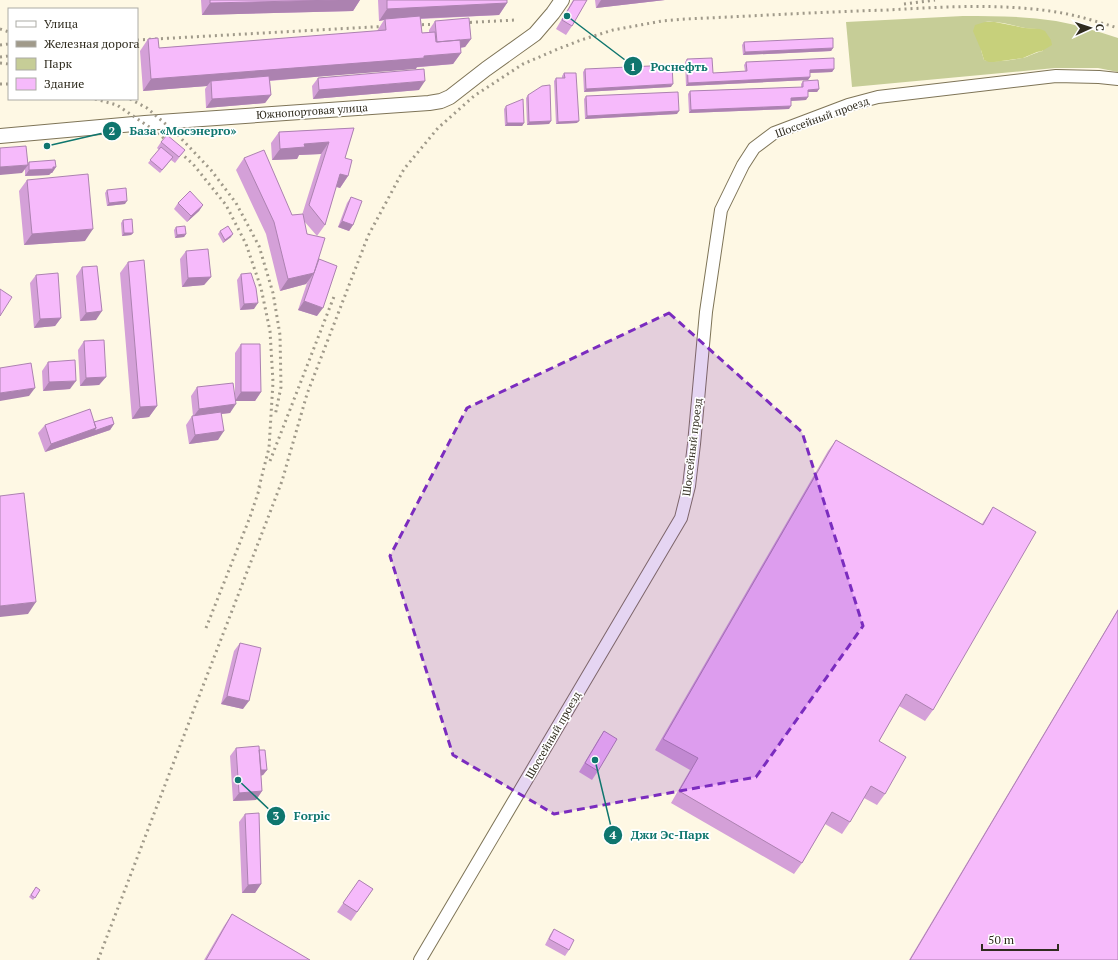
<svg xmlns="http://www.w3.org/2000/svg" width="1118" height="960" viewBox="0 0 1118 960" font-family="'PT Serif',serif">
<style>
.green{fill:#c6cd97;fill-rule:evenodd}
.forest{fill:#c7d07b}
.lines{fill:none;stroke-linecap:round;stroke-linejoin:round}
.minor-casing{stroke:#7e7457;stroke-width:14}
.tertiary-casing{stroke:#7e7457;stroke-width:16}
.minor{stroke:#fff;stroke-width:12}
.tertiary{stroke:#fff;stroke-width:14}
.rail{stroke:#a09a8a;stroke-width:3;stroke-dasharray:2 4;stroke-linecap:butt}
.wall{fill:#d4a0d8}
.shaded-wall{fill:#ac82b0}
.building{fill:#f6bafb;stroke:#ac82b0}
.marked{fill:#7b2cbf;fill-opacity:0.2;stroke:#7b2cbf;stroke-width:3;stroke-dasharray:8 5;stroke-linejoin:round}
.labels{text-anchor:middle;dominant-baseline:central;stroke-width:3.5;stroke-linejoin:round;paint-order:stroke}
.street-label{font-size:11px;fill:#302c1f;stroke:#fff}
.leader{fill:none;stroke:#0f766e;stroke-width:1.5}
.callout-dot{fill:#0f766e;stroke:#fff;stroke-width:1.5}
.mark-label{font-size:12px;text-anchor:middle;font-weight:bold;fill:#fff}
.callout-label{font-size:12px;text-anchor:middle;font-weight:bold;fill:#0f766e;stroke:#fff;stroke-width:3.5;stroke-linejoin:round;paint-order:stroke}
</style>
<rect width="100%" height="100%" fill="#fef8e4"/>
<!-- green -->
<path class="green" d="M 963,16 C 994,16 1025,16 1056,21 C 1077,25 1097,31 1118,38 L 1118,72 L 1098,68 L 1055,68 L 852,87 L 846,22 ZM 985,22 C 1004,20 1021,30 1040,29 L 1043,51 C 1035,52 1029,57 1022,58 C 1011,60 994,63 984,60 L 981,50 Z"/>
<!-- forest -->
<path class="forest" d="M 985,22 L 995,22 L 1025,28 L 1040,29 L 1045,31 L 1051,40 L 1052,45 L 1042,51 L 1037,52 L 1023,58 L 994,62 L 989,62 L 984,60 L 981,50 L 973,31 L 975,25 Z"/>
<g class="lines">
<!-- minor casing -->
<g class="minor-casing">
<path id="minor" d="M 420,960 L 681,518 L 689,486 L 694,444 L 706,312 L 721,210 L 743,165 L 754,148 L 774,133 L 848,105 L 878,97 L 1056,76 L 1099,77 L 1118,79"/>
</g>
<!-- tertiary casing -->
<g class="tertiary-casing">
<path id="tertiary" d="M 0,136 L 145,123 L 429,103 L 441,101 L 450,97 L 486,69 L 535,34 L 553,13 L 562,0"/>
</g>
<!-- minor -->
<use href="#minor" class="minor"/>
<!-- tertiary -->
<use href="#tertiary" class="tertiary"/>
<!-- rail -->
<path class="rail" d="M 904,4 L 935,0
M 458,23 L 516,20
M 410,25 L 444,24
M 0,29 L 9,32
M 137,40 L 390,26
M 0,45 L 9,44
M 0,57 L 9,56
M 0,63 L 9,64
M 0,84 L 9,84
M 95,99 L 117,105 L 158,133 L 193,164 L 226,205 L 246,244 L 261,288 L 270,331 L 273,382 L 269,448 L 258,491
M 130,99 L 147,108 L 176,133 L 211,170 L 236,203 L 259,246 L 273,293 L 280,335 L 281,387 L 275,416
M 270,461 L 335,294
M 206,628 L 250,517 L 260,487
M 98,960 L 196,704 L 269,515 L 282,481 L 307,394 L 368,236 L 404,169 L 438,128 L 474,96 L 523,64 L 558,49 L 581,40 L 613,30 L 662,21 L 686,19 C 753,16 820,12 887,10 C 943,7 1000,3 1056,12 C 1077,15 1098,22 1118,28"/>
</g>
<!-- wall -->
<path class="wall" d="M 201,0 L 360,0 L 353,11 L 202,15 Z
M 378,0 L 507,0 L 507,3 L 499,15 L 421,19 L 422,33 L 429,32 L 429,30 L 435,21 L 471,39 L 465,47 L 461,48 L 461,53 L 453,64 L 270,81 L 271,95 L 265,103 L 206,108 L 205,89 L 207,86 L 143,91 L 140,51 L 148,39 L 159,48 L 377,31 L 384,20 L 379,21 Z
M 573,0 L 587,0 L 572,26 L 566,35 L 556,29 Z
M 595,0 L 665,0 L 596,8 Z
M 744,42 L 833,48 L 831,51 L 743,55 L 742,45 Z
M 687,59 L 713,73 L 745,71 L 744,65 L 746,62 L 834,69 L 832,72 L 810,73 L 810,77 L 808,80 L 686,86 L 685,62 Z
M 585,69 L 671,87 L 584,92 L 583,72 Z
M 564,73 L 577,123 L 556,124 L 554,81 L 556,78 L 562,78 L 562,76 Z
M 318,78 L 419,90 L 313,99 L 312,86 Z
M 803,81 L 819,89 L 817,92 L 808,92 L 806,100 L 791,101 L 789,109 L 689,113 L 688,94 L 690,91 L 801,87 L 801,84 Z
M 528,95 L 551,121 L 549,124 L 527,125 L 526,98 Z
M 586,96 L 677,114 L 585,119 L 584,99 Z
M 506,106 L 524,123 L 522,126 L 505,126 L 504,109 Z
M 354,128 L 345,158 L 348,176 L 340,188 L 336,187 L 325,225 L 317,236 L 304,221 L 307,234 L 317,261 L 317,316 L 298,310 L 308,280 L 306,284 L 280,291 L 266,234 L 236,170 L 244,158 L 292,215 L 302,215 L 321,154 L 299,155 L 297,159 L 272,160 L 271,143 L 279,132 Z
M 161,142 L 185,150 L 175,163 L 171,160 L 160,173 L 148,163 L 159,150 L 157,148 Z
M 29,162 L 56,167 L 52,173 L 51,173 L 49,175 L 25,176 L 25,169 L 22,173 Z
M 27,180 L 85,241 L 24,245 L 19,191 Z
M 107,190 L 125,204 L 107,206 L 105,193 Z
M 351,197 L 353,225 L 349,231 L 338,227 L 347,203 Z
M 178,203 L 203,205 L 199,211 L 187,222 L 174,209 Z
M 123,220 L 133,233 L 131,235 L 122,236 L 121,223 Z
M 176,227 L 186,234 L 184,237 L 175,238 L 174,230 Z
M 220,231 L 231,237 L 223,243 L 218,234 Z
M 186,251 L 211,277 L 204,285 L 182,287 L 180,259 Z
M 128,262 L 157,406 L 149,417 L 132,419 L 120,273 Z
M 82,267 L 96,320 L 80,321 L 76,276 Z
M 241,274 L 254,309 L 240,310 L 237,280 Z
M 36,275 L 61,318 L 55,326 L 34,328 L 30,283 Z
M 84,341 L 106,377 L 99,385 L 80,386 L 78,350 Z
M 241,344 L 261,392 L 255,401 L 235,401 L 230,413 L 221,414 L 218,440 L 189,444 L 186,425 L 192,416 L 193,416 L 191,396 L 197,387 L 235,399 L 235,353 Z
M 48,362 L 70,389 L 43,391 L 42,371 Z
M 94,422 L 114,424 L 110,430 L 45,452 L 38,433 L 45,425 Z
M 836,440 L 982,524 L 993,507 L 933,710 L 925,721 L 899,706 L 879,741 L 885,794 L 877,805 L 864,798 L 850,822 L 842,834 L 825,824 L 802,863 L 794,874 L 671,803 L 690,770 L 655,750 L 828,451 Z
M 1118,609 L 1118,960 L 909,960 Z
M 240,643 L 243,709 L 221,704 L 234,651 Z
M 604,731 L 598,771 L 592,780 L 579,772 L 598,740 Z
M 236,748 L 259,750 L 267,770 L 263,775 L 261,776 L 262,791 L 256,800 L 233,801 L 230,756 Z
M 245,814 L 261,884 L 255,893 L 242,893 L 239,822 Z
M 359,880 L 373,889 L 351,921 L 337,912 Z
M 36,887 L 40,890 L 33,900 L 29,897 Z
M 232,914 L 310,960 L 204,960 L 224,926 Z
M 554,929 L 569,950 L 565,956 L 545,945 L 550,935 Z"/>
<!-- shaded-wall -->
<path class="shaded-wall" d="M 339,0 L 360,0 L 353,11 L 202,15 L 210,3 Z
M 601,0 L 665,0 L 596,8 Z
M 507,3 L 499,15 L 385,20 L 385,19 L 384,20 L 379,21 L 387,9 Z
M 471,39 L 465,47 L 431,50 L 437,42 Z
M 833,48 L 831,51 L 743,55 L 745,52 Z
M 461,53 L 453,64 L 417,67 L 416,69 L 211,85 L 211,81 L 207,86 L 143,91 L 151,79 Z
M 834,69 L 832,72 L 808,73 L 810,70 Z
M 810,77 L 808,80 L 686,86 L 688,83 Z
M 425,81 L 419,90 L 313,99 L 319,90 Z
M 673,84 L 671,87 L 584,92 L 586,89 Z
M 819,89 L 817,92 L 806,92 L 808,90 Z
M 271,95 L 265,103 L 206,108 L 212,99 Z
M 808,97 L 806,100 L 789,101 L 791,98 Z
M 791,106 L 789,109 L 689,113 L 691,110 Z
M 679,111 L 677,114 L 585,119 L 587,116 Z
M 551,121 L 549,124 L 527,125 L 529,122 Z
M 579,121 L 577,123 L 556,124 L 558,122 Z
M 507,123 L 524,123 L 522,126 L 505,126 Z
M 329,142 L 321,154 L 299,155 L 297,159 L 272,160 L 280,149 L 304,144 Z
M 28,165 L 22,173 L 0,175 L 0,167 Z
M 56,167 L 52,173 L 51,173 L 49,175 L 25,176 L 29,170 Z
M 340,174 L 348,176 L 340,188 L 332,185 Z
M 127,201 L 125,204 L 107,206 L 109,203 Z
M 203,205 L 199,211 L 187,222 L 191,216 Z
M 342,221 L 353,225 L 349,231 L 338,227 Z
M 93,229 L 85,241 L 24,245 L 32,234 Z
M 124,233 L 133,233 L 131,235 L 122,236 Z
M 186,234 L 184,237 L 175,238 L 177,235 Z
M 233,234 L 231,237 L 223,243 L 225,240 Z
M 314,273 L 306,284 L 280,291 L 288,279 Z
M 211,277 L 204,285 L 182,287 L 188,278 Z
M 304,301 L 323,308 L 317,316 L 298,310 Z
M 258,303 L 254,309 L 240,310 L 244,304 Z
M 102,311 L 96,320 L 80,321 L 86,313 Z
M 61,318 L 55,326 L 34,328 L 40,319 Z
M 106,377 L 99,385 L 80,386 L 86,378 Z
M 76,381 L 70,389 L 43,391 L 49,382 Z
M 35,388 L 29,396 L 0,401 L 0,393 Z
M 241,392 L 261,392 L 255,401 L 235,401 Z
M 236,404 L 230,413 L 193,417 L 199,409 Z
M 157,406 L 149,417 L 132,419 L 140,407 Z
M 114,424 L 110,430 L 45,452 L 51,444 L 96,428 Z
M 224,431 L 218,440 L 189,444 L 195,435 Z
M 36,602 L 28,614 L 0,617 L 0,606 Z
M 227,696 L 249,701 L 243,709 L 221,704 Z
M 259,770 L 267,770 L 263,775 L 255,776 Z
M 262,791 L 256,800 L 233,801 L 239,793 Z
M 261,884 L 255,893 L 242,893 L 248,885 Z"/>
<!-- building -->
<path class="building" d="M 210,0 L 339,0 L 210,3 Z
M 387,0 L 507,0 L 507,3 L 387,9 Z
M 574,0 L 587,0 L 572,26 L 562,20 Z
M 420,16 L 422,33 L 435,32 L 436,42 L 460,40 L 461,53 L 424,56 L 424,58 L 151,79 L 148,39 L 158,38 L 159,48 L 386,30 L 385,19 Z
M 469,18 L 471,39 L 437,42 L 435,21 Z
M 833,38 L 833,48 L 745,52 L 744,42 Z
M 712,58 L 713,73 L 747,71 L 746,62 L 834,58 L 834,69 L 810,70 L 810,77 L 688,83 L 687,59 Z
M 672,65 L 673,84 L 586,89 L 585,69 Z
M 424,69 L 425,81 L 319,90 L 318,78 Z
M 564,73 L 576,73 L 579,121 L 558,122 L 556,78 L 565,78 Z
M 269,76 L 271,95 L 212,99 L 211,81 Z
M 818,80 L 819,89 L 808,90 L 808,97 L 791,98 L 791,106 L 691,110 L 690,91 L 803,87 L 803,81 Z
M 550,85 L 551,121 L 529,122 L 528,95 L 542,86 Z
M 678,92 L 679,111 L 587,116 L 586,96 Z
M 523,99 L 524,123 L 507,123 L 506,106 Z
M 354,128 L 345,158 L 352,160 L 348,176 L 340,174 L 325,225 L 309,205 L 329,142 L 304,144 L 305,147 L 280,149 L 279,132 Z
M 167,135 L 185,150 L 179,157 L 161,142 Z
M 26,146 L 28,165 L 0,167 L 0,148 Z
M 161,147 L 173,157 L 162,170 L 150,160 Z
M 264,150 L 292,215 L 303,214 L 307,234 L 325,238 L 314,273 L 288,279 L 274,222 L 244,158 Z
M 55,160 L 56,167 L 53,167 L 53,169 L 29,170 L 29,162 Z
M 88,174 L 93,229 L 32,234 L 27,180 Z
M 126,188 L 127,201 L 109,203 L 107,190 Z
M 190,191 L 203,205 L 191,216 L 178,203 Z
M 351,197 L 362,201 L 353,225 L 342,221 Z
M 132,219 L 133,233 L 124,233 L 123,220 Z
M 185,226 L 186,234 L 177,235 L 176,227 Z
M 228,226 L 233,234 L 225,240 L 220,231 Z
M 208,249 L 211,277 L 188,278 L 186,251 Z
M 319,259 L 337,266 L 323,308 L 304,301 Z
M 144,260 L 157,406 L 140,407 L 128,262 Z
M 97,266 L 102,311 L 86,313 L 82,267 Z
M 58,273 L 61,318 L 40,319 L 36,275 Z
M 251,273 L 256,288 L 258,303 L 244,304 L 241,274 Z
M 0,289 L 12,297 L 0,316 Z
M 104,340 L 106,377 L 86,378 L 84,341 Z
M 241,344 L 260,344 L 261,392 L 241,392 Z
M 75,360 L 76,381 L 49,382 L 48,362 Z
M 31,363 L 35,388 L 0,393 L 0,368 Z
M 233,383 L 236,404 L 199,409 L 197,387 Z
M 90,409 L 96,428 L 51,444 L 45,425 Z
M 221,412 L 224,431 L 195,435 L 192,416 Z
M 112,417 L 114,424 L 94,431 L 96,428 L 94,422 Z
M 836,440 L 983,525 L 993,507 L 1036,532 L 933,710 L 906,694 L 879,741 L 906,757 L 885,794 L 871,786 L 850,822 L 832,812 L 802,863 L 679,791 L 698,758 L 663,739 Z
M 24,493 L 36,602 L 0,606 L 0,496 Z
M 1118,610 L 1118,960 L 910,960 Z
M 240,643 L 261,648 L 249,701 L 227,696 Z
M 604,731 L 617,739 L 598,771 L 585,763 Z
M 259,746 L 262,791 L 239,793 L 236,748 Z
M 259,750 L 265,750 L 267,770 L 261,770 Z
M 259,813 L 261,884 L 248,885 L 245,814 Z
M 359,880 L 373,889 L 357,912 L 343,903 Z
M 36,887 L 40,890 L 35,898 L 31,895 Z
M 232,914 L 310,960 L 206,960 Z
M 554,929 L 574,940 L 569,950 L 549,939 Z"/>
<!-- marked area -->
<path class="marked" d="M 669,313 L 802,432 L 863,626 L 756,777 L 554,814 L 453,755 L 390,556 L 467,408 Z"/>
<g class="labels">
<!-- street labels -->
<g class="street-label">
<text transform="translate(312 111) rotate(-4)">Южнопортовая улица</text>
<text transform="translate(822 117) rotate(-20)">Шоссейный проезд</text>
<text transform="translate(692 447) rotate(-83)">Шоссейный проезд</text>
<text transform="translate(553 735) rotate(-60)">Шоссейный проезд</text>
</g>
</g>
<!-- callouts -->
<path class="leader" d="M567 16L633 66M47 146L112 131M238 780L276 816M595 760L613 835"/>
<g class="callout-dot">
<circle cx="567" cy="16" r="4"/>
<circle cx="47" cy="146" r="4"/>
<circle cx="238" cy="780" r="4"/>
<circle cx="595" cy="760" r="4"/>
<circle cx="633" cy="66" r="10"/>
<circle cx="112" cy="131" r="10"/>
<circle cx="276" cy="816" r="10"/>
<circle cx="613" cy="835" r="10"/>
</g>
<g class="mark-label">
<text x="633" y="71">1</text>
<text x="112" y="135">2</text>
<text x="276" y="820">3</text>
<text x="613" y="839">4</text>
</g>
<g class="callout-label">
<text x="679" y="71">Роснефть</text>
<text x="183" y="135">База «Мосэнерго»</text>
<text x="312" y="820">Forpic</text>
<text x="670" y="839">Джи Эс-Парк</text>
</g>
<!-- legend -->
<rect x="8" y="8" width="130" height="92" fill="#ffffff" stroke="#acaba5"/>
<rect x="16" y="21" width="20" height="6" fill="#ffffff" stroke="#acaba5"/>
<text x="44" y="28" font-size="12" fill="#302c1f">Улица</text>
<rect x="16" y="41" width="20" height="6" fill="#a09a8a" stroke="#acaba5"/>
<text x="44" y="48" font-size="12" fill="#302c1f">Железная дорога</text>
<rect x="16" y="58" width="20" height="12" fill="#c6cd97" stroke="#acaba5"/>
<text x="44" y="68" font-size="12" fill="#302c1f">Парк</text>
<rect x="16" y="78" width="20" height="12" fill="#f6bafb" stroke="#acaba5"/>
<text x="44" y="88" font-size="12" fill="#302c1f">Здание</text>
<!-- north arrow -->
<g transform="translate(1090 28) rotate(87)" stroke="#ffffff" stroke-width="3" paint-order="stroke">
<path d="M0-3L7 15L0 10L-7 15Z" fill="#302c1f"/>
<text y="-6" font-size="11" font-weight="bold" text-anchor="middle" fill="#302c1f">С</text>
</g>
<!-- scale -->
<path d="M982 944v6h76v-6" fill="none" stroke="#302c1f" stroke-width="2"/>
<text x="988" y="944" font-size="12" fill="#302c1f" stroke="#ffffff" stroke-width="3" paint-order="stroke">50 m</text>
</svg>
